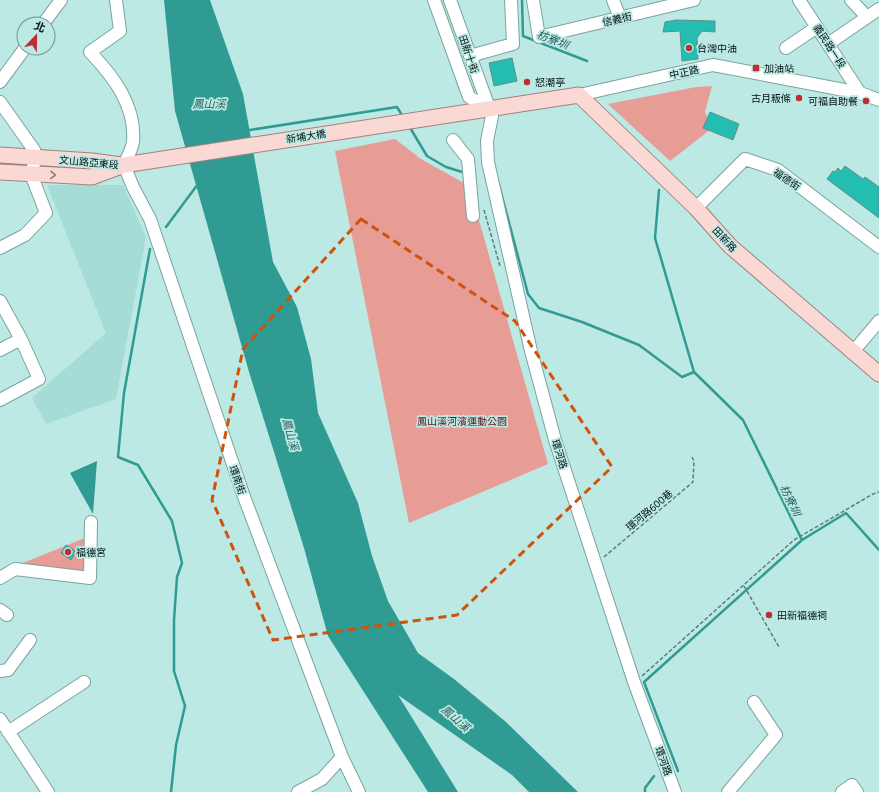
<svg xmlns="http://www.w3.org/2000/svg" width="879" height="792" viewBox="0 0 879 792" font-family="'Noto Sans','Noto Sans TC',sans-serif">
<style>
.built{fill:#a6dcd6}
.green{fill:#e79d96}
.water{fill:#309b93}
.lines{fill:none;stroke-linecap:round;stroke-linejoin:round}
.stream{stroke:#309b93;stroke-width:2.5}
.building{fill:#23bdb2;stroke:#658e8a}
.minor-casing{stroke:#79a49f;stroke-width:14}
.major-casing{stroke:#a1817d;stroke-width:17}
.path{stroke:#5f7d7a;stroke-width:1.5;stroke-dasharray:4 2;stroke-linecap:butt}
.minor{stroke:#fff;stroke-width:12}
.major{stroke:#fad8d4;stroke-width:15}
.oneway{stroke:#8a7e7c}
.marked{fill:none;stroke:#d1520c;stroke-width:3;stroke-dasharray:8 5;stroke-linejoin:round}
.poi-dot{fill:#bd2e30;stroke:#bce9e4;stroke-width:1.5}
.labels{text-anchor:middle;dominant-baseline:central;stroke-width:3.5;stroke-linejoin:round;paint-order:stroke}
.street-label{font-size:10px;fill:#021110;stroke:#bce9e4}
.poi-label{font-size:10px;fill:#021110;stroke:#bce9e4;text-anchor:start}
.park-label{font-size:10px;fill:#650d11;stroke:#bce9e4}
.water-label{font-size:11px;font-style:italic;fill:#255e59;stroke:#bce9e4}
</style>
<rect width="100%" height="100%" fill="#bce9e4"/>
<!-- built -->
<path class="built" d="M 47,185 L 123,185 L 146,237 L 116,399 L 46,424 L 32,398 L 106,333 Z"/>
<!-- green -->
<path class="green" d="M 712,86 L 705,112 L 711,129 L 670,161 L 608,104 L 696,87 Z
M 395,139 L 421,159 L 464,183 L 475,206 L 548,464 L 409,523 L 335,151 Z
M 87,537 L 87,575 L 18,565 Z"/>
<!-- water -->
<path class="water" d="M 164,0 L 210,0 L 243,94 L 273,262 L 297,307 L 311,359 L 318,413 L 358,503 L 372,556 L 388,601 L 418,653 L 454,679 L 506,722 L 578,792 L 529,792 L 512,775 L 398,695 L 458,792 L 428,792 L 328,636 L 304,548 L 249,372 L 175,111 Z
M 97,461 L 93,514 L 70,473 Z"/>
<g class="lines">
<!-- stream -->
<path class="stream" d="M 522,0 L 523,36 L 587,61
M 409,126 L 427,156 L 446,167 L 462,172
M 250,130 L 397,107 L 403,117
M 499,185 L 528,294 L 539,308 L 582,322 L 639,345 L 682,377 L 694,372
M 659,190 L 655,238 L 694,372 L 743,420 L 802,540
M 166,227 L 198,184
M 150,249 L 124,393 L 118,457 L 138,465 L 172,521 L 182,563 L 177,577 L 174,620 L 174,671 L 185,706 L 176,745 L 171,792
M 678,771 L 644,682 L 802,540 L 846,513 L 879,550
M 645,792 L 645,788 L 654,776"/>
</g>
<!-- building -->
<path class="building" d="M 676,20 L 715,21 L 715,32 L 702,31 L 697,38 L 698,59 L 682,61 L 680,31 L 663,32 L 665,22 Z
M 512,58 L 517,81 L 494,86 L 489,63 Z
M 710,112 L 739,124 L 733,140 L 703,128 Z
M 845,166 L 863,179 L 865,177 L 879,187 L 879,218 L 827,179 L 833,171 L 835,172 L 838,168 L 841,171 Z
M 66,545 L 76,551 L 71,560 L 61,553 Z"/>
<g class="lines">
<!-- minor casing -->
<g class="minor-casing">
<path id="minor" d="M 116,0 L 120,31 L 90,52 C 114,77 136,106 133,142 C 132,149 127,158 124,165 L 133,187 L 150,219 L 243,494 L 342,757 L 359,792
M 434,0 L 469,97 L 488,108
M 450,0 L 492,116 L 487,141 L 488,162 L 531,351 L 555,440 L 634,682 L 675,792
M 533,0 L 539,37 L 694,0
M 613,0 L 620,18
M 799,0 L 860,93
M 851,0 L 867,17
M 43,24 L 61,0
M 828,44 L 879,9
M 786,48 L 817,27
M 470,56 L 513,44 L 511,0
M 0,82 L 25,48
M 579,95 L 713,65 L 860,93 L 879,100
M 0,102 L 34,150 L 36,157 L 31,174 L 46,213 L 25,235 L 0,248
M 453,140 L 468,159 L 473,216
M 696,208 L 745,159 L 778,170 L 879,247
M 0,301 L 21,339 L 39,379 L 0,400
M 0,350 L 21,339
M 852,353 L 879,321
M 0,578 L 15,569 L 90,578 L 91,522
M 0,610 L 7,615
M 0,671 L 8,670 L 30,640
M 0,719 L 48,792
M 8,732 L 84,682
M 298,792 L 322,779 L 342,757
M 728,792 L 776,735 L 754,702
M 842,792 L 852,785 L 857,792"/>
</g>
<!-- major casing -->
<g class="major-casing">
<path id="major" d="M 0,155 L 92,161 L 121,165
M 0,172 L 92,177 L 124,165 L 579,95 L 696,208 L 730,246 L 879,374"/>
</g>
<!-- path -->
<path class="path" d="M 484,210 L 500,266
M 604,557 L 693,482 L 694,461 L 692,457
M 744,586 L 779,647
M 642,676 L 794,540 L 873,494 L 879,492"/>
<!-- minor -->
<use href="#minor" class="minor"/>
<!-- major -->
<use href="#major" class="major"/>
</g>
<!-- one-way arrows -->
<defs><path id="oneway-chevron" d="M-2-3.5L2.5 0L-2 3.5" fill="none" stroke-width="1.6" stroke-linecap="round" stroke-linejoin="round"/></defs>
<use class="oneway" href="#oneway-chevron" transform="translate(53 175) rotate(2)"/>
<!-- marked area -->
<path class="marked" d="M 361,219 L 515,321 L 612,467 L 457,615 L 273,640 L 212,500 L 243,349 Z"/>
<!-- markers -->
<g class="poi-dot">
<circle cx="689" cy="48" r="4"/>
<rect x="752" y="64" width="8" height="8" rx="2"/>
<circle cx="527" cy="82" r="4"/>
<circle cx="799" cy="98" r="4"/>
<circle cx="866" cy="101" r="4"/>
<circle cx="68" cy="552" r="4"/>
<circle cx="769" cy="615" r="4"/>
</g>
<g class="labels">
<!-- street labels -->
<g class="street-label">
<text transform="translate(617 19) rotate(-13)">信義街</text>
<text transform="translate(830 46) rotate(57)">義民路一段</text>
<text transform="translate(469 54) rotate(71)">田新十街</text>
<text transform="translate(684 72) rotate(-12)">中正路</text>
<text transform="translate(306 136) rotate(-9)">新埔大橋</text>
<text transform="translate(89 162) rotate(5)">文山路亞東段</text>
<text transform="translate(787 179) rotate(34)">福德街</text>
<text transform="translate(725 239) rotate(47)">田新路</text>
<text transform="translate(560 454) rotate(73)">環河路</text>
<text transform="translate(238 480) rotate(71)">環南街</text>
<text transform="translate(649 510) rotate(-40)">環河路600巷</text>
<text transform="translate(664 761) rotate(70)">環河路</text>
</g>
<!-- poi labels -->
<g class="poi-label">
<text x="697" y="48">台灣中油</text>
<text x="764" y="68">加油站</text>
<text x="535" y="82">怒潮亭</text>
<text x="791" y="98" text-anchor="end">古月粄條</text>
<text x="858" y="101" text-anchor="end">可福自助餐</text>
<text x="76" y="552">福德宮</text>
<text x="777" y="615">田新福德祠</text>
</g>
<!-- park labels -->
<g class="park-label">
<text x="462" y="421">鳳山溪河濱運動公園</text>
</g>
<!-- water labels -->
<g class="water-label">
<text transform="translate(553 39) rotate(21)">枋寮圳</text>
<text x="209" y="103">鳳山溪</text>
<text transform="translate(291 434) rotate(74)">鳳山溪</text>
<text transform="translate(791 500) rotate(64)">枋寮圳</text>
<text transform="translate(456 718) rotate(41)">鳳山溪</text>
</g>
</g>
<!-- north arrow -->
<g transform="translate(36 36) rotate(22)"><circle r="19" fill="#bce9e4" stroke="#72938f"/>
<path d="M0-3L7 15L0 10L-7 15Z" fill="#bd2e30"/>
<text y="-6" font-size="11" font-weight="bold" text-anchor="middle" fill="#021110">北</text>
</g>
</svg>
